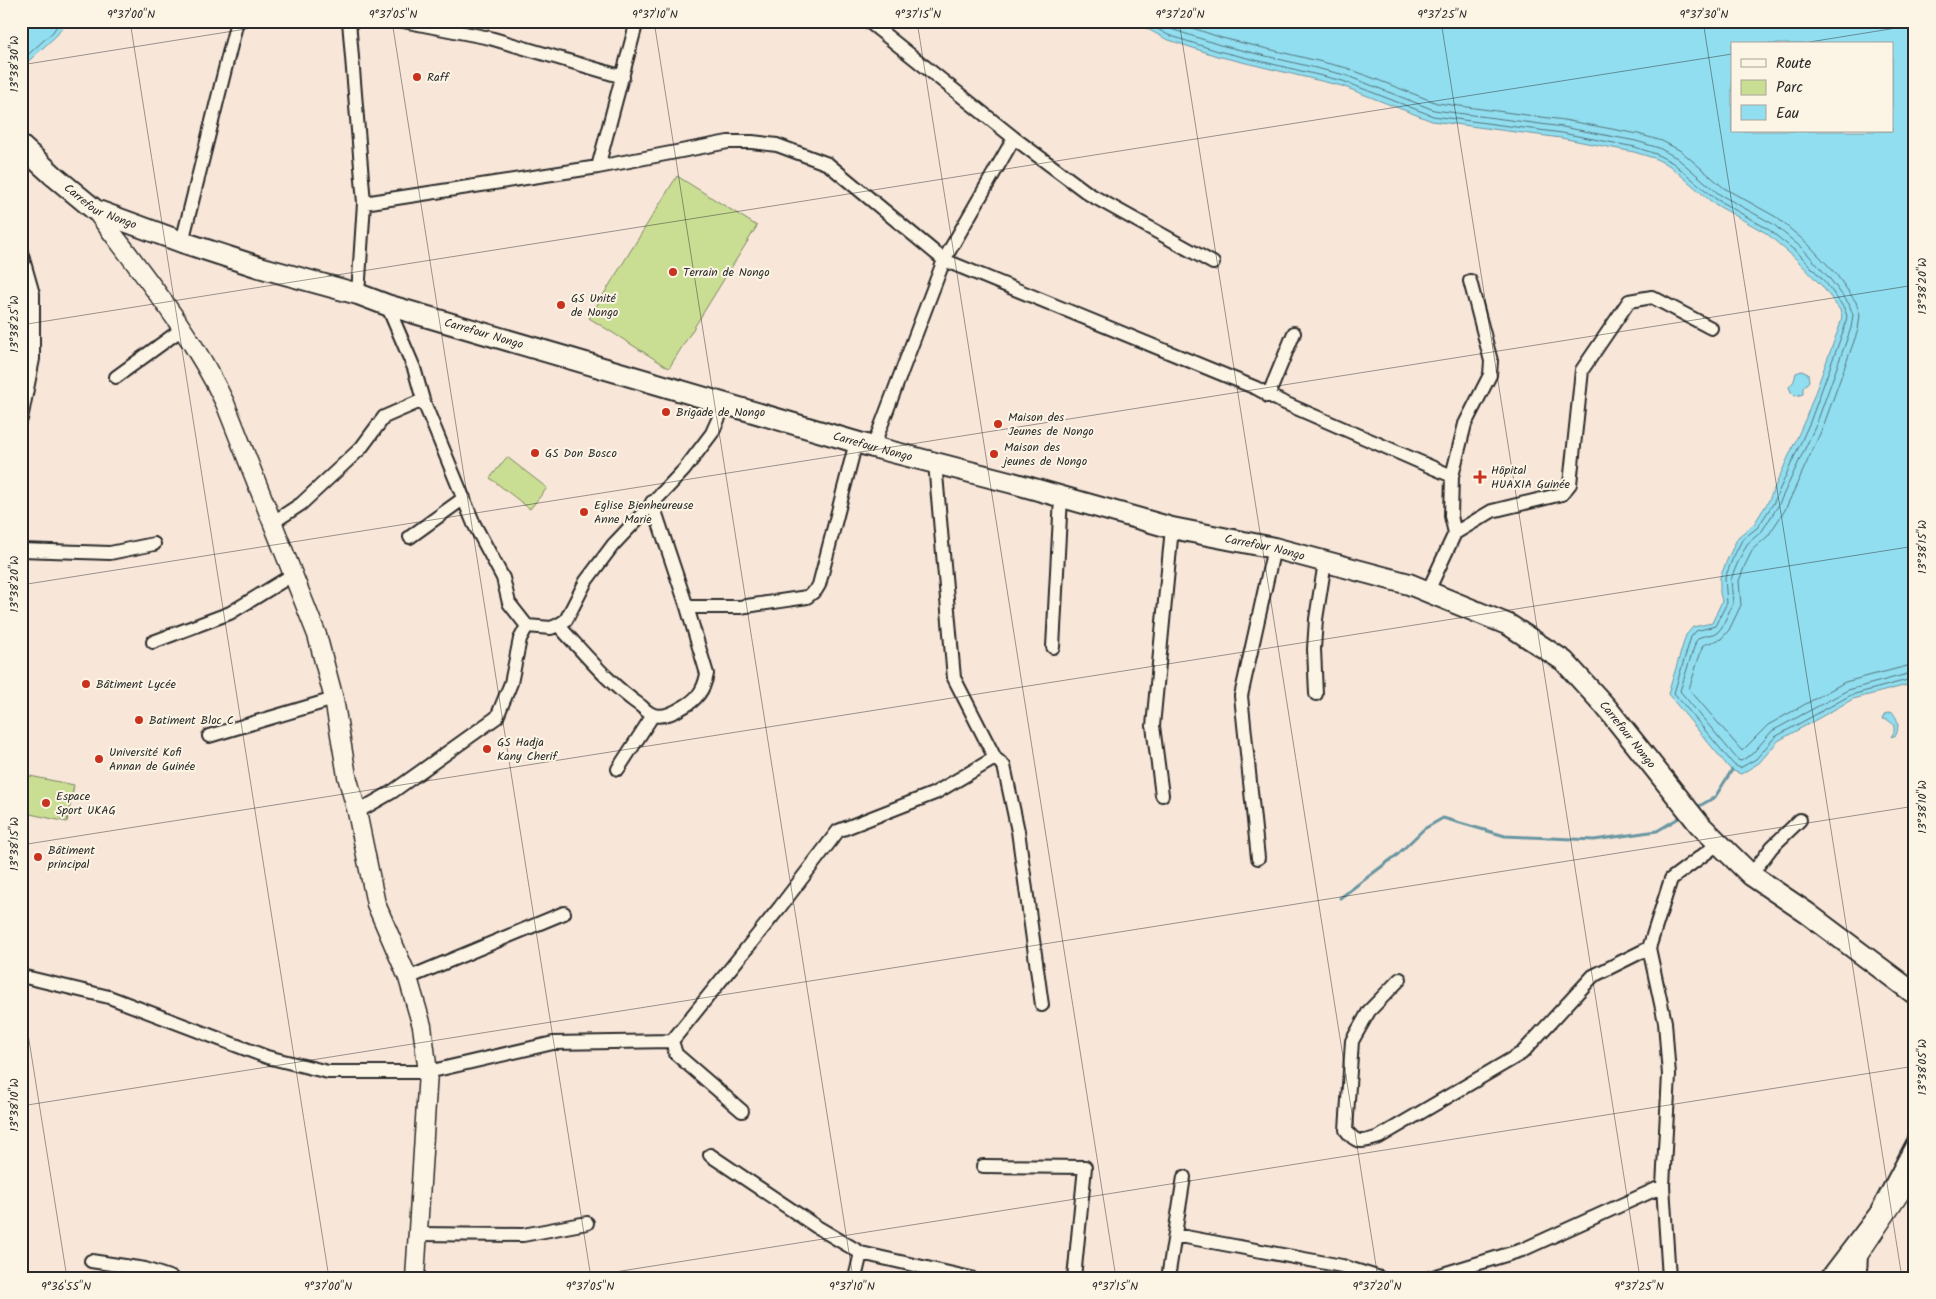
<svg xmlns="http://www.w3.org/2000/svg" width="1936" height="1299" viewBox="0 0 1936 1299" font-family="Kalam,sans-serif">
<style>
.green{fill:#cade93;stroke:#7a845f}
.water{fill:#91def0;stroke:#6896a1;fill-rule:evenodd}
.lines{fill:none;stroke-linecap:round;stroke-linejoin:round}
.shore{stroke:#54737a;stroke-width:1}
.stream{stroke:#6896a1;stroke-width:3}
.street-casing{stroke:#2b2b2b;stroke-width:16}
.secondary-casing{stroke:#2b2b2b;stroke-width:21}
.primary-casing{stroke:#2b2b2b;stroke-width:24}
.street{stroke:#fcf5e5;stroke-width:12}
.secondary{stroke:#fcf5e5;stroke-width:18}
.primary{stroke:#fcf5e5;stroke-width:20}
.ticks{fill:none;stroke:#2b2b2b;stroke-width:1;stroke-opacity:0.45}
.poi-dot{fill:#c8321e;stroke:#fcf5e5;stroke-width:2}
.labels{text-anchor:middle;dominant-baseline:central;stroke-width:4;stroke-linejoin:round;paint-order:stroke}
.poi-label{font-size:12px;fill:#2b2b2b;stroke:#fcf5e5;text-anchor:start}
.street-label{font-size:12px;fill:#2b2b2b;stroke:#fcf5e5}
.neatline{fill:none;stroke:#2b2b2b;stroke-width:2}
.ticks-label{font-size:12px;text-anchor:middle;fill:#2b2b2b}
</style>
<rect width="100%" height="100%" fill="#f8e6d9"/>
<filter id="ink" filterUnits="userSpaceOnUse"><feTurbulence type="fractalNoise" baseFrequency=".02" numOctaves="2"/><feDisplacementMap in="SourceGraphic" scale="10" xChannelSelector="R" yChannelSelector="G"/><feConvolveMatrix kernelMatrix="1 2 1 2 8 2 1 2 1" color-interpolation-filters="sRGB"/></filter>
<g filter="url(#ink)">
<!-- green -->
<path class="green" d="M 677,176 L 757,226 L 669,368 L 589,318 Z
M 507,457 L 547,488 L 530,509 L 490,478 Z
M 25,775 L 74,785 L 67,822 L 21,812 L 21,793 Z"/>
<!-- water -->
<path class="water" d="M 21,21 L 67,21 L 57,35 L 21,68 Z
M 1133,21 L 1915,21 L 1915,683 L 1853,699 L 1778,741 L 1759,763 L 1741,774 L 1731,770 L 1668,694 L 1686,635 L 1693,627 L 1712,623 L 1722,601 L 1720,593 L 1720,577 L 1728,558 L 1738,537 L 1754,524 L 1768,502 L 1805,420 L 1840,325 L 1842,316 L 1840,310 L 1822,286 L 1795,258 L 1766,233 L 1713,203 L 1670,166 L 1654,158 L 1634,152 L 1561,138 L 1432,121 L 1342,86 L 1217,56 L 1166,39 ZM 1732,44 L 1892,44 L 1892,131 L 1732,131 Z
M 1802,371 L 1808,374 L 1809,381 L 1803,388 L 1803,394 L 1795,396 L 1791,392 L 1789,387 L 1794,381 L 1796,373 Z
M 1891,712 C 1899,717 1899,728 1896,735 L 1891,737 L 1894,732 L 1894,725 L 1888,720 L 1882,719 L 1885,714 Z"/>
<g class="lines">
<!-- shore -->
<path class="shore" d="M 1144,21 L 1168,35 L 1218,51 L 1343,81 L 1433,116 L 1562,133 L 1635,147 L 1656,154 L 1673,163 L 1716,199 L 1768,229 L 1799,254 L 1826,283 L 1844,308 L 1847,316 L 1845,326 L 1810,422 L 1773,504 L 1758,527 L 1742,540 L 1732,560 L 1725,578 L 1727,603 L 1715,626 L 1696,631 L 1691,637 L 1674,693 L 1734,765 L 1740,768 L 1756,759 L 1775,737 L 1851,695 L 1915,678
M 1157,21 L 1171,29 L 1220,45 L 1345,75 L 1434,110 L 1563,127 L 1636,141 L 1659,148 L 1677,158 L 1719,194 L 1773,224 L 1803,249 L 1830,279 L 1849,304 L 1853,315 L 1851,328 L 1816,425 L 1778,506 L 1762,531 L 1747,544 L 1738,562 L 1731,579 L 1733,603 L 1722,627 L 1717,633 L 1700,637 L 1696,641 L 1680,691 L 1738,760 L 1741,761 L 1752,754 L 1772,731 L 1848,690 L 1915,672
M 1172,21 L 1222,38 L 1347,68 L 1437,103 L 1564,120 L 1638,134 L 1662,141 L 1681,151 L 1724,188 L 1776,217 L 1808,244 L 1836,274 L 1856,302 L 1860,315 L 1858,330 L 1823,427 L 1785,510 L 1768,536 L 1753,549 L 1745,565 L 1739,581 L 1741,605 L 1729,630 L 1721,639 L 1703,645 L 1689,689 L 1742,751 L 1768,725 L 1845,682 L 1915,664
M 21,61 L 53,32 L 60,21"/>
<!-- stream -->
<path class="stream" d="M 1696,808 L 1715,797 L 1732,770
M 1340,898 L 1397,855 L 1424,829 L 1443,818 L 1505,836 L 1594,840 L 1657,831 L 1684,815"/>
<!-- street casing -->
<g class="street-casing">
<path id="street" d="M 349,21 L 364,203 L 358,294
M 403,21 L 490,38 L 623,77
M 868,21 L 1014,138 L 1089,194 L 1213,263
M 598,167 L 637,21
M 364,203 L 598,167 L 728,142 L 752,142 L 777,145 L 828,164 L 944,260 L 1256,388 L 1280,401 L 1452,476
M 182,242 L 237,21
M 21,252 L 33,294 L 33,359 L 21,419
M 387,305 L 414,368 L 423,400 L 474,524 L 503,578 L 509,603 L 527,626 L 551,628 L 558,625 L 566,620 L 586,581 L 613,545 L 684,470 L 712,433 L 725,404
M 116,377 L 182,329
M 1268,396 L 1294,333
M 873,447 L 944,260 L 1014,138
M 935,463 L 954,678 L 995,758 L 1004,766 L 1018,831 L 1042,1005
M 272,523 L 301,504 L 361,448 L 384,417 L 423,400
M 1455,533 L 1451,516 L 1452,476 L 1465,424 L 1490,375 L 1491,361 L 1470,281
M 410,537 L 464,498
M 21,550 L 110,553 L 154,544
M 1428,591 L 1455,533 L 1492,511 L 1562,494 L 1570,484 L 1582,370 L 1629,301 L 1652,297 L 1711,328
M 687,607 L 740,607 L 807,597 L 816,590 L 819,585 L 856,442
M 558,625 C 585,654 609,684 641,706 C 644,709 650,714 654,715 C 663,718 675,712 683,707 C 697,700 704,690 707,674 L 687,607 L 652,502
M 153,642 L 230,613 L 294,574
M 1053,647 L 1061,497
M 1316,694 L 1314,649 L 1316,619 L 1325,562
M 209,736 L 334,699
M 618,769 L 653,715
M 1162,795 L 1153,726 L 1172,528
M 357,812 L 392,792 L 497,717 L 511,683 L 520,639 L 527,626
M 1258,858 L 1241,696 L 1274,548
M 1751,875 L 1772,847 L 1800,820
M 1649,948 L 1665,1022 L 1669,1075 L 1663,1186 L 1669,1278
M 21,976 L 109,997 L 267,1057 L 328,1072 L 428,1072 L 553,1043 L 672,1041 L 780,907 L 838,831 L 935,793 L 995,758
M 408,978 L 564,913
M 1400,979 L 1369,1011 L 1352,1041 L 1346,1130 C 1357,1145 1363,1142 1379,1137 L 1522,1053 L 1593,976 L 1649,948 L 1671,879 L 1718,844
M 672,1041 L 676,1054 L 742,1111
M 710,1155 L 817,1227 L 861,1253 L 971,1278
M 983,1166 L 1085,1167 L 1074,1278
M 417,1234 L 523,1235 L 587,1223
M 1175,1235 L 1342,1266 L 1380,1278
M 91,1261 L 145,1269 L 172,1278
M 855,1278 L 861,1253
M 1168,1278 L 1184,1177
M 1430,1278 L 1522,1250 L 1663,1186
M 1826,1278 L 1877,1211 L 1915,1139
M 1860,1278 L 1861,1252"/>
</g>
<!-- secondary casing -->
<g class="secondary-casing">
<path id="secondary" d="M 95,210 C 141,272 192,333 225,403 L 317,635 L 334,699 L 347,776 L 357,812 L 376,904 L 408,978 L 422,1026 L 428,1072 L 415,1278
M 1843,1278 L 1915,1171"/>
</g>
<!-- primary casing -->
<g class="primary-casing">
<g id="primary">
<path id="s1" d="M 21,146 L 54,176 L 95,210 L 182,242 L 259,267 L 358,294 L 387,305 L 873,447 L 1013,483 L 1172,528 L 1274,548 L 1409,584 L 1509,625 L 1564,661 L 1606,707 L 1699,824 L 1751,875 L 1807,913 L 1915,994"/>
</g>
</g>
<!-- street -->
<use href="#street" class="street"/>
<!-- secondary -->
<use href="#secondary" class="secondary"/>
<!-- primary -->
<use href="#primary" class="primary"/>
</g>
</g>
<!-- ticks -->
<path class="ticks" d="M 130,21 L 329,1278M 392,21 L 591,1278M 654,21 L 853,1278M 917,21 L 1116,1278M 1179,21 L 1378,1278M 1441,21 L 1640,1278M 1703,21 L 1902,1278M 1797,44 L 1915,25M 21,65 L 296,21M 21,325 L 1732,54M 21,585 L 1915,285M 21,845 L 1915,546M 21,990 L 67,1278M 21,1106 L 1915,806M 577,1278 L 1915,1066"/>
<!-- markers -->
<g class="poi-dot">
<circle cx="417" cy="77" r="5"/>
<circle cx="673" cy="272" r="5"/>
<circle cx="561" cy="305" r="5"/>
<circle cx="666" cy="412" r="5"/>
<circle cx="998" cy="424" r="5"/>
<circle cx="535" cy="453" r="5"/>
<circle cx="994" cy="454" r="5"/>
<path d="M1477.5 469.5h5v5h5v5h-5v5h-5v-5h-5v-5h5z"/>
<circle cx="584" cy="512" r="5"/>
<circle cx="86" cy="684" r="5"/>
<circle cx="139" cy="720" r="5"/>
<circle cx="487" cy="749" r="5"/>
<circle cx="99" cy="759" r="5"/>
<circle cx="46" cy="803" r="5"/>
<circle cx="38" cy="857" r="5"/>
</g>
<g class="labels">
<!-- poi labels -->
<g class="poi-label">
<text x="427" y="77">Raff</text>
<text x="683" y="272">Terrain de Nongo</text>
<text x="571" y="298">GS Unité<tspan x="571" dy="14">de Nongo</tspan></text>
<text x="676" y="412">Brigade de Nongo</text>
<text x="1008" y="417">Maison des<tspan x="1008" dy="14">Jeunes de Nongo</tspan></text>
<text x="1004" y="447">Maison des<tspan x="1004" dy="14">jeunes de Nongo</tspan></text>
<text x="545" y="453">GS Don Bosco</text>
<text x="1491" y="470">Hôpital<tspan x="1491" dy="14">HUAXIA Guinée</tspan></text>
<text x="594" y="505">Eglise Bienheureuse<tspan x="594" dy="14">Anne Marie</tspan></text>
<text x="96" y="684">Bâtiment Lycée</text>
<text x="149" y="720">Batiment Bloc C</text>
<text x="497" y="742">GS Hadja<tspan x="497" dy="14">Kany Cherif</tspan></text>
<text x="109" y="752">Université Kofi<tspan x="109" dy="14">Annan de Guinée</tspan></text>
<text x="56" y="796">Espace<tspan x="56" dy="14">Sport UKAG</tspan></text>
<text x="48" y="850">Bâtiment<tspan x="48" dy="14">principal</tspan></text>
</g>
<!-- street labels -->
<g class="street-label">
<text stroke="none"><textPath href="#s1" startOffset="101">Carrefour Nongo</textPath></text>
<text stroke="none"><textPath href="#s1" startOffset="506">Carrefour Nongo</textPath></text>
<text stroke="none"><textPath href="#s1" startOffset="911">Carrefour Nongo</textPath></text>
<text stroke="none"><textPath href="#s1" startOffset="1316">Carrefour Nongo</textPath></text>
<text stroke="none"><textPath href="#s1" startOffset="1736">Carrefour Nongo</textPath></text>
</g>
</g>
<!-- margin -->
<rect width="1936" height="1299" fill="none" stroke="#fcf5e5" stroke-width="55"/>
<!-- legend -->
<rect x="1731" y="42" width="162" height="90" fill="#fcf5e5" stroke="#a8a49b"/>
<rect x="1741" y="59" width="25" height="8" fill="#fcf5e5" stroke="#a8a49b"/>
<text x="1776" y="68" font-size="15" fill="#2b2b2b">Route</text>
<rect x="1741" y="80" width="25" height="15" fill="#cade93" stroke="#a8a49b"/>
<text x="1776" y="92" font-size="15" fill="#2b2b2b">Parc</text>
<rect x="1741" y="105" width="25" height="15" fill="#91def0" stroke="#a8a49b"/>
<text x="1776" y="118" font-size="15" fill="#2b2b2b">Eau</text>
<rect x="28" y="28" width="1880" height="1244" class="neatline"/>
<g class="ticks-label">
<text x="131" y="18">9°37'00"N</text>
<text x="393" y="18">9°37'05"N</text>
<text x="655" y="18">9°37'10"N</text>
<text x="918" y="18">9°37'15"N</text>
<text x="1180" y="18">9°37'20"N</text>
<text x="1442" y="18">9°37'25"N</text>
<text x="1704" y="18">9°37'30"N</text>
<text transform="translate(14 64) rotate(-90)" y="4">13°38'30"W</text>
<text transform="translate(1922 286) rotate(-90)" y="4">13°38'20"W</text>
<text transform="translate(14 324) rotate(-90)" y="4">13°38'25"W</text>
<text transform="translate(1922 547) rotate(-90)" y="4">13°38'15"W</text>
<text transform="translate(14 584) rotate(-90)" y="4">13°38'20"W</text>
<text transform="translate(1922 807) rotate(-90)" y="4">13°38'10"W</text>
<text transform="translate(14 844) rotate(-90)" y="4">13°38'15"W</text>
<text transform="translate(1922 1067) rotate(-90)" y="4">13°38'05"W</text>
<text transform="translate(14 1105) rotate(-90)" y="4">13°38'10"W</text>
<text x="66" y="1290">9°36'55"N</text>
<text x="328" y="1290">9°37'00"N</text>
<text x="590" y="1290">9°37'05"N</text>
<text x="852" y="1290">9°37'10"N</text>
<text x="1115" y="1290">9°37'15"N</text>
<text x="1377" y="1290">9°37'20"N</text>
<text x="1639" y="1290">9°37'25"N</text>
</g>
</svg>
